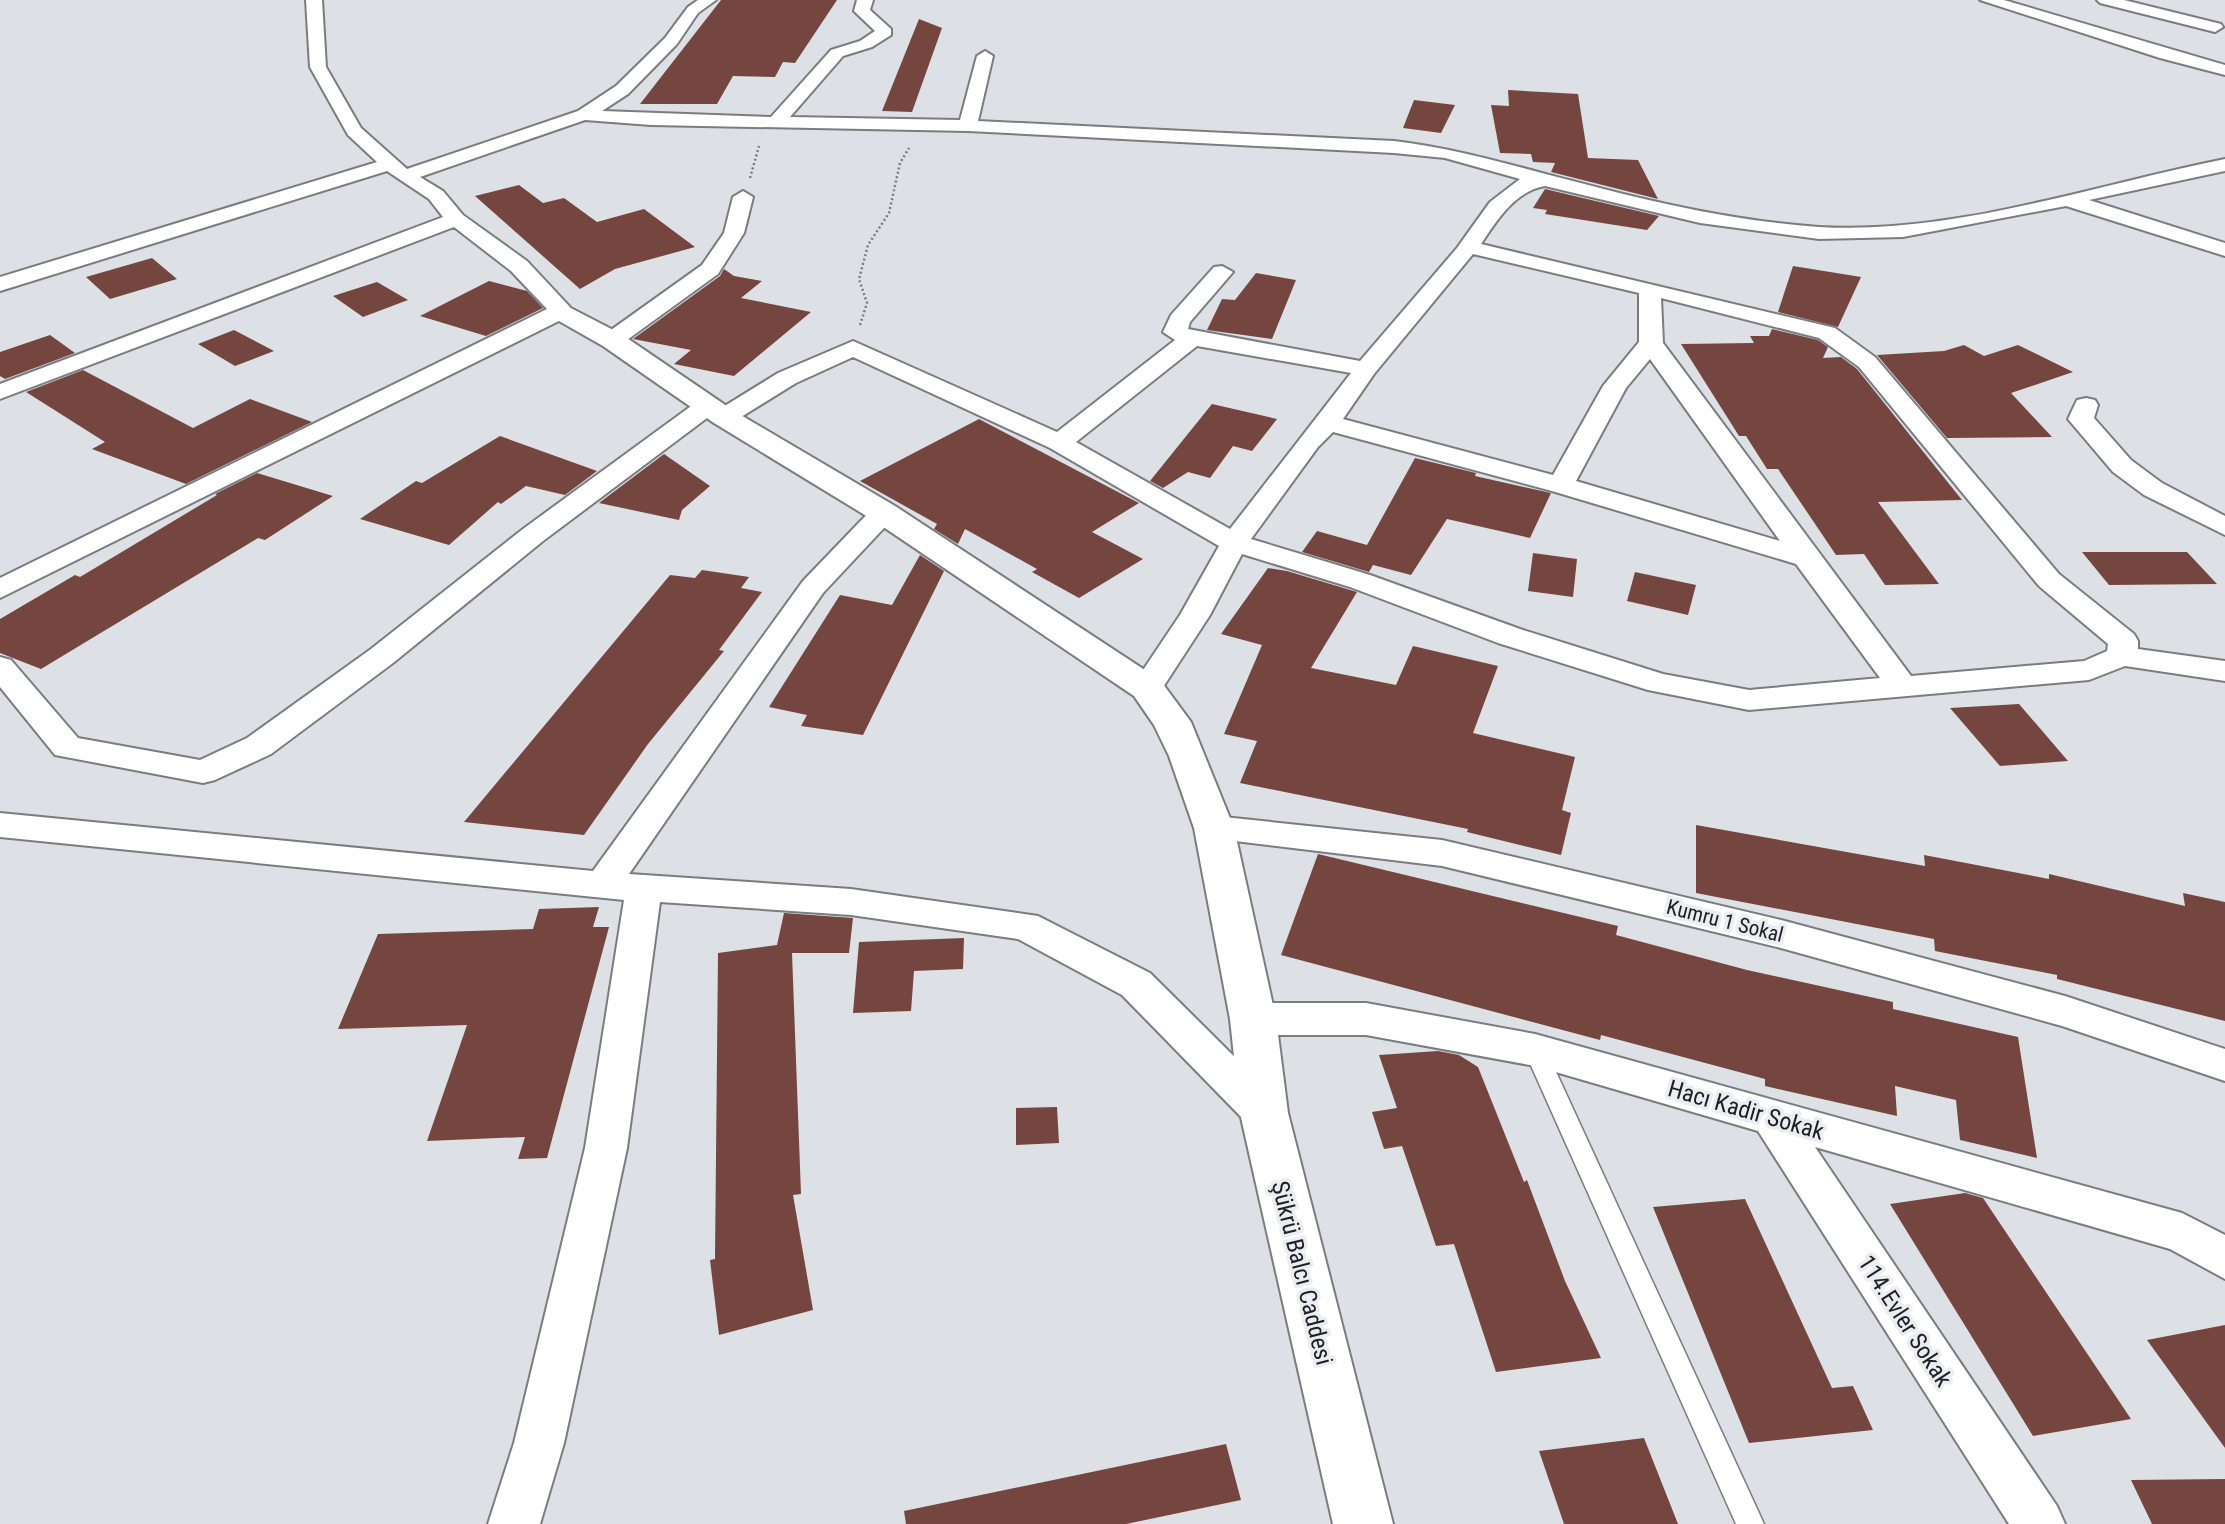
<svg xmlns="http://www.w3.org/2000/svg" width="2225" height="1524" viewBox="0 0 2225 1524" font-family="'Roboto Condensed',sans-serif">
<style>
.building{fill:#75463f}
.lines{fill:none;stroke-linecap:round;stroke-linejoin:round}
.service-casing{stroke:#797c81;stroke-width:3}
.minor-casing{stroke:#797c81;stroke-width:4}
.tertiary-casing{stroke:#797c81;stroke-width:4}
.path{stroke:#7a7c7f;stroke-width:2.5;stroke-dasharray:2 2.5;stroke-linecap:butt}
.service{fill:#fff;fill-rule:evenodd}
.minor{fill:#fff;fill-rule:evenodd}
.tertiary{fill:#fff;fill-rule:evenodd}
.labels{text-anchor:middle;dominant-baseline:central;stroke-width:7;stroke-linejoin:round;paint-order:stroke}
.street-label{font-size:21px;fill:#1e1f21;stroke:#eaeef3}
.near-street-label{font-size:24px;fill:#1e1f21;stroke:#eaeef3}
</style>
<rect width="100%" height="100%" fill="#dde1e6"/>
<!-- building -->
<path class="building" d="M 721,0 L 837,0 L 795,63 L 783,62 L 775,77 L 733,76 L 717,104 L 640,104 Z
M 919,19 L 942,28 L 912,112 L 882,111 Z
M 1508,90 L 1578,94 L 1588,158 L 1638,160 L 1658,199 L 1551,172 L 1555,163 L 1533,162 L 1531,154 L 1500,153 L 1491,105 L 1509,106 Z
M 1414,100 L 1455,105 L 1441,133 L 1403,128 Z
M 519,185 L 543,203 L 564,198 L 597,222 L 644,209 L 695,247 L 615,269 L 580,289 L 475,196 Z
M 1545,189 L 1659,216 L 1647,230 L 1545,214 L 1547,210 L 1533,208 Z
M 152,258 L 177,279 L 110,299 L 86,277 Z
M 1793,266 L 1861,277 L 1838,327 L 1778,312 Z
M 724,269 L 734,276 L 762,281 L 741,298 L 811,312 L 734,376 L 674,364 L 691,350 L 633,339 L 720,276 Z
M 1256,273 L 1296,280 L 1272,339 L 1207,330 L 1222,299 L 1235,300 Z
M 489,281 L 527,291 L 543,308 L 486,336 L 420,316 Z
M 377,282 L 408,300 L 363,317 L 333,296 Z
M 1772,329 L 1818,340 L 1828,347 L 1823,358 L 1841,357 L 1857,369 L 1962,500 L 1878,502 L 1939,584 L 1885,585 L 1864,554 L 1836,555 L 1778,469 L 1767,469 L 1746,436 L 1739,436 L 1681,344 L 1754,343 L 1750,336 L 1769,336 Z
M 234,330 L 274,351 L 235,366 L 198,344 Z
M 50,335 L 75,353 L 5,379 L 0,376 L 0,352 Z
M 1964,345 L 1984,356 L 2018,345 L 2073,372 L 2011,393 L 2052,437 L 1947,438 L 1877,355 L 1944,351 Z
M 83,370 L 193,428 L 250,399 L 312,422 L 186,484 L 92,449 L 105,442 L 26,392 Z
M 1212,404 L 1277,419 L 1252,451 L 1233,446 L 1210,478 L 1188,472 L 1163,488 L 1150,481 Z
M 979,419 L 1139,503 L 1092,532 L 1143,559 L 1079,598 L 1032,572 L 1037,569 L 965,529 L 958,544 L 934,529 L 937,524 L 860,481 Z
M 500,436 L 597,471 L 565,495 L 526,486 L 501,504 L 498,502 L 449,545 L 360,519 L 416,481 L 422,483 Z
M 664,454 L 710,486 L 682,510 L 679,520 L 599,503 Z
M 1415,458 L 1476,473 L 1475,476 L 1551,493 L 1530,538 L 1447,519 L 1411,575 L 1373,565 L 1369,572 L 1302,552 L 1317,531 L 1367,545 Z
M 257,473 L 333,496 L 265,540 L 258,538 L 41,669 L 0,653 L 0,619 L 75,575 L 80,577 L 217,495 L 215,494 Z
M 2082,552 L 2187,552 L 2217,584 L 2109,585 Z
M 1533,553 L 1577,559 L 1573,597 L 1528,591 Z
M 920,555 L 944,571 L 863,735 L 801,726 L 807,715 L 769,707 L 840,595 L 892,605 Z
M 1268,568 L 1287,571 L 1357,592 L 1311,668 L 1396,685 L 1413,646 L 1498,666 L 1473,733 L 1575,757 L 1562,810 L 1571,813 L 1561,855 L 1467,832 L 1468,829 L 1240,783 L 1257,741 L 1224,734 L 1262,645 L 1221,634 Z
M 702,570 L 749,577 L 741,588 L 762,592 L 719,650 L 724,651 L 648,744 L 584,835 L 464,822 L 670,575 L 695,578 Z
M 1635,572 L 1696,585 L 1688,615 L 1627,601 Z
M 2019,704 L 2068,761 L 2000,766 L 1950,708 Z
M 1696,825 L 1925,866 L 1924,855 L 2049,879 L 2049,874 L 2185,906 L 2183,893 L 2225,902 L 2225,1021 L 2057,979 L 2057,975 L 1935,951 L 1934,939 L 1696,893 Z
M 1318,854 L 1618,926 L 1616,935 L 1747,970 L 1893,1002 L 1893,1009 L 2018,1037 L 2037,1158 L 1960,1140 L 1956,1100 L 1895,1086 L 1897,1116 L 1765,1086 L 1765,1079 L 1601,1035 L 1600,1040 L 1281,955 Z
M 599,907 L 593,927 L 609,927 L 547,1158 L 518,1159 L 525,1137 L 427,1141 L 467,1025 L 338,1029 L 378,934 L 533,929 L 539,909 Z
M 784,913 L 853,918 L 849,953 L 792,953 L 801,1194 L 793,1195 L 813,1310 L 719,1335 L 710,1260 L 715,1259 L 718,953 L 777,945 Z
M 964,938 L 963,969 L 914,971 L 911,1011 L 853,1013 L 859,942 Z
M 1438,1051 L 1459,1055 L 1478,1067 L 1524,1182 L 1527,1180 L 1565,1281 L 1601,1358 L 1496,1372 L 1454,1244 L 1436,1246 L 1402,1146 L 1384,1149 L 1372,1112 L 1397,1108 L 1379,1055 Z
M 1057,1107 L 1059,1143 L 1016,1145 L 1016,1108 Z
M 1965,1193 L 1983,1198 L 2131,1419 L 2033,1436 L 1890,1204 Z
M 1745,1199 L 1832,1388 L 1853,1386 L 1873,1430 L 1749,1443 L 1653,1207 Z
M 2225,1325 L 2225,1448 L 2147,1340 Z
M 1644,1438 L 1678,1524 L 1564,1524 L 1539,1451 Z
M 1226,1444 L 1241,1500 L 1126,1524 L 906,1524 L 904,1511 Z
M 2225,1479 L 2225,1524 L 2152,1524 L 2131,1480 Z"/>
<g class="lines">
<!-- service casing -->
<g class="service-casing">
<path id="service" d="M 1535,1041 L 1542,1044 L 1546,1050 L 1764,1524 L 1736,1524 L 1524,1050 L 1528,1044 Z"/>
</g>
<!-- minor casing -->
<g class="minor-casing">
<path id="minor" d="M 306,0 L 322,0 L 326,67 L 361,128 L 407,169 L 578,111 L 616,86 L 665,38 L 688,7 L 698,0 L 716,0 L 698,13 L 677,44 L 628,94 L 602,111 L 771,117 L 831,50 L 860,41 L 875,31 L 854,11 L 857,0 L 873,0 L 870,10 L 891,29 L 891,35 L 872,47 L 843,56 L 790,117 L 960,120 L 977,56 L 985,51 L 993,56 L 978,121 L 1394,141 C 1454,148 1511,165 1569,180 C 1651,202 1734,221 1819,227 C 1953,235 2094,185 2225,159 L 2225,171 L 2089,200 L 2225,243 L 2225,256 L 2066,206 L 1903,237 L 1819,239 L 1700,223 L 1545,186 C 1515,191 1497,220 1481,244 L 1835,328 L 1875,357 L 2059,574 L 2134,634 L 2138,641 L 2138,649 L 2225,661 L 2225,681 L 2125,666 L 2089,680 L 1749,710 L 1648,690 L 1498,643 L 1350,587 L 1242,554 L 1210,615 L 1158,695 L 1147,698 L 1136,695 L 1131,688 L 1180,615 L 1219,546 L 1050,448 L 853,357 L 796,383 L 733,422 L 715,422 L 711,417 L 715,412 L 543,541 L 393,663 L 271,754 L 215,780 L 203,783 L 55,755 L 0,687 L 0,657 L 11,660 L 78,738 L 200,760 L 247,738 L 371,649 L 523,529 L 698,401 L 716,401 L 719,406 L 715,412 L 778,373 L 853,341 L 1057,432 L 1175,340 L 1163,332 L 1171,315 L 1214,267 L 1222,266 L 1233,272 L 1190,322 L 1188,329 L 1360,361 L 1457,248 L 1490,202 L 1520,179 L 1445,158 L 1394,153 L 968,131 L 651,125 L 585,120 L 420,177 L 443,191 L 463,215 L 527,261 L 569,306 L 572,311 L 569,316 L 0,598 L 0,578 L 547,309 L 511,271 L 454,227 L 0,399 L 0,384 L 443,217 L 429,199 L 387,171 L 0,291 L 0,277 L 377,162 L 348,135 L 310,67 ZM 1473,254 L 1639,293 L 1639,342 L 1603,386 L 1553,475 L 1343,419 L 1374,374 ZM 1661,298 L 1819,338 L 1859,367 L 2039,586 L 2108,644 L 2107,651 L 2084,661 L 1911,676 L 1663,343 ZM 1197,346 L 1351,373 L 1230,529 L 1076,442 ZM 1650,359 L 1780,541 L 1576,481 L 1626,388 ZM 1333,432 L 1552,491 L 1796,564 L 1880,678 L 1749,690 L 1663,674 L 1520,629 L 1370,575 L 1251,539 L 1318,447 Z
M 1980,0 L 2004,0 L 2225,65 L 2225,75 L 2160,58 Z
M 2097,0 L 2124,0 L 2221,24 L 2223,27 L 2215,32 L 2100,3 Z
M 743,191 L 753,197 L 744,233 L 718,274 L 620,345 L 604,345 L 600,340 L 604,335 L 702,265 L 724,233 L 733,197 Z
M 2086,398 L 2095,400 L 2098,405 L 2094,418 L 2131,460 L 2162,483 L 2225,516 L 2225,535 L 2144,495 L 2113,472 L 2068,419 L 2077,400 Z
M 884,505 L 894,507 L 898,513 L 823,593 L 629,874 L 851,889 L 1038,916 L 1150,973 L 1279,1101 L 1285,1113 L 1279,1125 L 1264,1130 L 1249,1125 L 1122,995 L 1018,939 L 851,915 L 660,902 L 627,1148 L 564,1443 L 540,1524 L 488,1524 L 514,1443 L 585,1148 L 624,900 L 0,837 L 0,813 L 593,871 L 803,581 L 874,507 Z
M 1214,816 L 1442,840 L 1781,920 L 2065,996 L 2225,1049 L 2225,1081 L 2062,1026 L 1781,948 L 1442,866 L 1202,837 L 1197,828 L 1202,819 Z
M 1253,1003 L 1366,1003 L 1535,1034 L 2182,1213 L 2225,1235 L 2225,1279 L 2170,1249 L 1815,1147 L 2057,1506 L 2065,1524 L 2009,1524 L 1758,1131 L 1535,1066 L 1366,1035 L 1253,1035 L 1239,1030 L 1233,1019 L 1239,1008 Z"/>
</g>
<!-- tertiary casing -->
<g class="tertiary-casing">
<path id="tertiary" d="M 561,303 L 621,334 L 734,411 L 895,506 L 1160,680 L 1191,722 L 1234,828 L 1276,1019 L 1288,1113 L 1393,1524 L 1333,1524 L 1240,1113 L 1230,1019 L 1194,828 L 1169,756 L 1154,725 L 1134,696 L 873,520 L 714,423 L 603,346 L 552,317 L 548,311 L 552,305 Z"/>
</g>
<!-- path -->
<path class="path" d="M 750,178 L 759,146
M 860,325 L 867,303 L 859,279 L 868,245 L 889,213 L 900,163 L 909,148"/>
<!-- service -->
<use href="#service" class="service"/>
<!-- minor -->
<use href="#minor" class="minor"/>
<!-- tertiary -->
<use href="#tertiary" class="tertiary"/>
</g>
<g class="labels">
<!-- street labels -->
<g class="street-label">
<text transform="translate(1725 921) rotate(14)">Kumru 1 Sokal</text>
</g>
<!-- near-street labels -->
<g class="near-street-label">
<text transform="translate(1746 1110) rotate(16)">Hacı Kadir Sokak</text>
<text transform="translate(1302 1273) rotate(76)">Şükrü Balcı Caddesi</text>
<text transform="translate(1905 1321) rotate(57)">114.Evler Sokak</text>
</g>
</g>
</svg>
